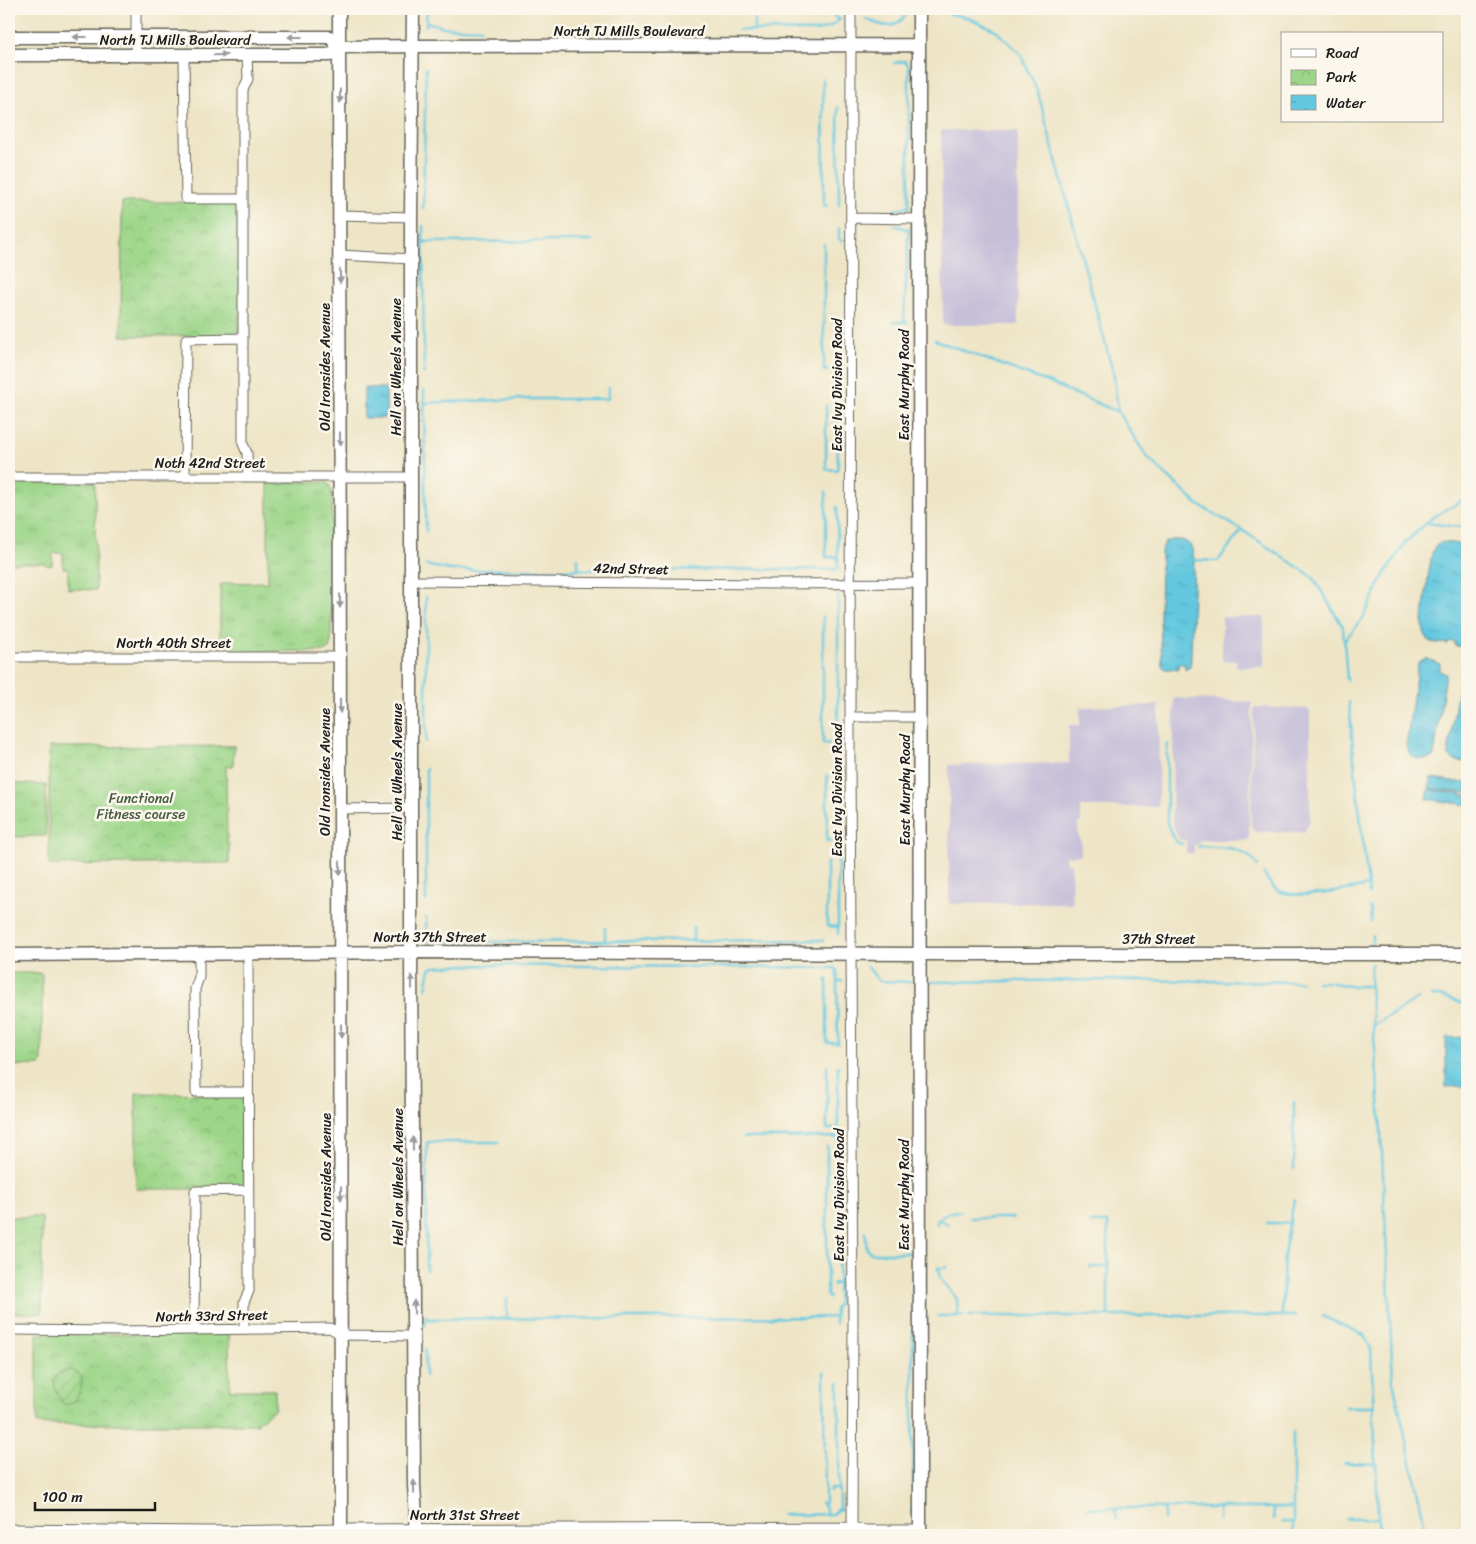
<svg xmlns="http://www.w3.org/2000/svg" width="1476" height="1544" viewBox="0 0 1476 1544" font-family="Sriracha,sans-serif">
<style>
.industrial{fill:#c7c0d9}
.grass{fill:url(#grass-tufts);stroke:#5c7952}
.park{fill:url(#park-crowns);stroke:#5c7952}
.garden{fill:url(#garden-furrows);stroke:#5c7952}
.water{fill:url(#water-ripples);stroke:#3f727e}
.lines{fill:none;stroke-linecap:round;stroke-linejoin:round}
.stream{stroke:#62c7df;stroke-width:2.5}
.street-casing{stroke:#666258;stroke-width:11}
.secondary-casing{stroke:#666258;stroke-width:15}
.street{stroke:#fff;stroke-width:9}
.secondary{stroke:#fff;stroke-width:12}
.oneway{fill:#999}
.labels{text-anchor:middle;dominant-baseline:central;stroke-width:5;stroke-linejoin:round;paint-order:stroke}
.street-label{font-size:14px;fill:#1c1c1c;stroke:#fbf7ec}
.park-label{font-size:14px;fill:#495d42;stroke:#fbf7ec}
</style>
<defs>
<pattern id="grass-tufts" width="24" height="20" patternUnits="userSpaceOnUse" patternTransform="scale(1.25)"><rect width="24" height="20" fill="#9dd689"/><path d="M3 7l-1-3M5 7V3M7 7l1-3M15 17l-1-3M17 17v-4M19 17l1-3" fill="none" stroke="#87b776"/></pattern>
<pattern id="park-crowns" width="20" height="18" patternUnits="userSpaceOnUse" patternTransform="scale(1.25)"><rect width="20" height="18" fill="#9dd689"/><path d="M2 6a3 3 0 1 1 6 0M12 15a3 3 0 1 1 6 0" fill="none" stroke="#87b776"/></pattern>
<pattern id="garden-furrows" width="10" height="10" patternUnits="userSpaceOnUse" patternTransform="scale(1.25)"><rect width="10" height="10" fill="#9dd689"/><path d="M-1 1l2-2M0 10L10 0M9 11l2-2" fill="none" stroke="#87b776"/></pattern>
<pattern id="water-ripples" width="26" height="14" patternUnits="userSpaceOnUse" patternTransform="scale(1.25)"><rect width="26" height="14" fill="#62c7df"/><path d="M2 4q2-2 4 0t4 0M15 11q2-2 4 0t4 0" fill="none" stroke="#54aabf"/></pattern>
</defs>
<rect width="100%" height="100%" fill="#fbf7ec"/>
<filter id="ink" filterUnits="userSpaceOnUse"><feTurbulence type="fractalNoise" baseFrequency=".02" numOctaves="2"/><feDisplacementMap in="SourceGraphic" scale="10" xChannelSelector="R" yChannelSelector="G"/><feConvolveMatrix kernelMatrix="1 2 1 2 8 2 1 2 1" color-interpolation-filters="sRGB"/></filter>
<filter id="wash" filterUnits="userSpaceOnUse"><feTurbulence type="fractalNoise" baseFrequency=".0096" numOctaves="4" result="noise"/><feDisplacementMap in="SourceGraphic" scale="20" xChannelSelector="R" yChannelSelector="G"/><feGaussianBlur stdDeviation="1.12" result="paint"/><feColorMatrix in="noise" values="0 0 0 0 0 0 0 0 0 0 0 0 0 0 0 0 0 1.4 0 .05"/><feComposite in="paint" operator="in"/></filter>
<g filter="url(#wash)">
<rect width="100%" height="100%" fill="#eee5c6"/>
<!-- industrial -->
<path class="industrial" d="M 941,130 L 1018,131 L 1018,325 L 943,325 Z
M 1222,617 L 1264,617 L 1264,667 L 1236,667 L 1236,661 L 1222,661 Z
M 1174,698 L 1252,702 L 1249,840 L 1201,840 L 1194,846 L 1194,853 L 1186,853 L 1186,840 L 1180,840 L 1176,834 L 1172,820 Z
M 1159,705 L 1158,807 L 1081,807 L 1081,823 L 1078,823 L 1078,834 L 1081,842 L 1081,855 L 1066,856 L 1066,863 L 1071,863 L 1072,903 L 949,904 L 949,765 L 1069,763 L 1069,725 L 1080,725 L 1080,707 Z
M 1256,707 L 1308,709 L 1310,712 L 1310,821 L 1304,832 L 1256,832 L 1253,829 L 1251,824 L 1254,709 Z"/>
<!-- grass -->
<path class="grass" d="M 95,482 L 96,590 L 68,589 L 68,568 L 63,568 L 63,553 L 53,553 L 52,565 L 46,565 L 44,563 L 9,563 L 9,483 Z
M 268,482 L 325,482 L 328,483 L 332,491 L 331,642 L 329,649 L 326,651 L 220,652 L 220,585 L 226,583 L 268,582 Z
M 9,783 L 46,785 L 46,836 L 9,837 Z
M 9,973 L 41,973 L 42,974 L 42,1064 L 41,1065 L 9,1066 Z
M 9,1217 L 41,1217 L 42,1218 L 42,1313 L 9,1313 Z"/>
<!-- park -->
<path class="park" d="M 122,202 L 226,202 C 232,202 236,205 240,211 L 239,330 L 228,336 L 121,336 Z
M 234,746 L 233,766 L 226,766 L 227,843 L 229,844 L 229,863 L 49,865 L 49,747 Z
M 136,1093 L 234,1094 L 239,1095 L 246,1103 L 246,1178 C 243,1186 241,1187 233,1189 L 136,1189 Z
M 37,1334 L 229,1334 L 230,1390 L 275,1390 L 275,1409 L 258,1422 L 258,1424 L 37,1424 Z"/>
<!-- garden -->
<path class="garden" d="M 70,1370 C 84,1372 84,1386 78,1395 C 76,1398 76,1401 73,1402 C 71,1404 68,1404 65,1405 C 60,1399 54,1389 54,1380 L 59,1373 Z"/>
<!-- water -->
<path class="water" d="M 364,388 L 386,388 L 386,418 L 364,418 Z
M 1171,540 C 1189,539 1192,543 1194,560 L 1191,659 L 1190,667 L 1185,670 L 1185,664 L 1178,664 L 1178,669 L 1165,669 L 1162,666 L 1160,619 L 1161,552 L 1165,542 Z
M 1444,542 L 1467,545 L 1467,647 L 1455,646 L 1455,642 L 1449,641 L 1448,644 L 1430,642 C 1426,637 1424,633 1423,627 C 1422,620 1430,554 1434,548 C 1436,545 1440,543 1444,542 Z
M 1426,658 L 1440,664 L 1440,671 L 1446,674 L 1434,755 L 1432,758 C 1419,761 1410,759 1406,746 L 1418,662 Z
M 1467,665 L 1467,762 L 1466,762 C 1458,761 1452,762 1448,754 L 1461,667 Z
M 1431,778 L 1467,783 L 1467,793 L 1429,788 Z
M 1429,789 L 1467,795 L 1467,805 L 1427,799 Z
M 1448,1037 L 1458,1038 L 1458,1037 L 1464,1037 L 1464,1086 L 1446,1087 L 1446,1038 Z"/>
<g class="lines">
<!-- stream -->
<path class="stream" d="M 806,9 L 806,16 L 811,16 L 811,13 L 832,13
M 934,10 L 969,18 L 995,30 L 1020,53 L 1038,93 L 1114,376 L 1118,412
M 754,18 L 754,30
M 866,19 C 883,27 898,32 908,10 L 910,10
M 427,22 L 443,27 L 481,29
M 426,26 L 427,9
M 739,30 L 816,31 L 830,27 L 840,19 C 834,18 832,15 832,9
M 894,63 L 905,61 L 909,66 L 909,208
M 823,79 L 824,207 L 827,206
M 838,107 L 839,205
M 423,209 L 426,68
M 894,210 L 909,206
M 894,225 L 909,230
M 423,226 L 424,373
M 839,228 L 839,238 L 842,242
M 424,242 L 592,241
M 824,244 L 824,371 L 828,370
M 894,322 L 903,322
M 907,322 L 904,321 L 909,228
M 935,340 L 1050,383 L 1118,412 L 1147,457 L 1197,504 L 1242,530 L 1313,577 L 1343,627 L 1347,680
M 839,370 L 840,355
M 424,390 L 426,531
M 424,403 L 524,399 L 608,399 L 608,388
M 826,405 L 826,469 L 836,470 L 838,467 L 837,396 L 839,392
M 826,492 L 826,557 L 838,557
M 1427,523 L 1467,528
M 1194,560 L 1218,561 L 1242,530
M 426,565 L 450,570 L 838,569 L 837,507
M 578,569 L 578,558
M 823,616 L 823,744 L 838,743
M 1344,641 L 1363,618 L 1384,575 L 1406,542 L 1433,517 L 1467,498
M 1349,702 L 1355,771 L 1369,894
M 426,742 L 426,597
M 1167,744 L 1167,823 L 1172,836 L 1178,843 L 1182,844
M 838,745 L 838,597
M 827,775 L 827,841 L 838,841
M 838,843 L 838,765
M 1198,846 C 1223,848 1242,844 1258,866
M 827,862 L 827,926 L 838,927
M 1264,874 C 1268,881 1272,888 1279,891 C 1301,900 1345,890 1368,886
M 426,901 L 426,769
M 1370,907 L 1371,922
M 426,918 L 427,941 L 429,942 L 823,940
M 693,927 L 693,941
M 605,928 L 605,941
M 838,934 L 838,860
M 1372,935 L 1372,944
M 1371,964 L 1370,986 L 1380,1112 L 1393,1381 L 1423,1517 L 1425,1535
M 867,966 L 879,981 L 910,982
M 827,979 L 827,1043 L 838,1043 L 837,981 L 842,981
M 930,982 L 1108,980 L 1301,982
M 1317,982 L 1329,982 L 1349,986 L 1370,986
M 426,988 L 430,969 L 434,967 L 463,965 L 834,968 L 837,970 L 837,981
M 1432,996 L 1440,996 L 1467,1005
M 1374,1025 L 1418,999
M 827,1065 L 827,1129 L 838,1129
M 1464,1086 L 1467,1086
M 1294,1102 L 1294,1169
M 743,1138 L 838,1137
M 827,1146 L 827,1297 L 829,1297
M 900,1163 L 900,1177
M 838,1212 L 838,1066
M 970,1218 L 1013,1218
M 938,1219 L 948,1224
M 1090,1223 L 1108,1223 L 1108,1316
M 1267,1223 L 1290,1223
M 937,1224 L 938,1219 C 946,1214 951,1210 960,1212
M 865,1232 L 867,1249 L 871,1253 L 913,1253 L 913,1509 L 911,1513
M 938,1267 L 940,1278 L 957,1299 L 958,1316
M 1090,1267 L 1108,1267
M 938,1269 L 947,1267
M 426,1270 L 427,1142 L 499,1142
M 833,1285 L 833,1283 L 838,1284
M 939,1316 L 963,1316
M 969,1316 L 1295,1316
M 1282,1316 L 1284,1254 L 1294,1200
M 1322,1316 L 1364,1335 L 1371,1349 L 1379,1535
M 835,1317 L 835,1308 L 838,1304 L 839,1231
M 426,1319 L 835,1317 L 835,1324
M 507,1319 L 507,1298
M 425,1326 L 426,1316
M 824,1372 L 825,1503
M 425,1376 L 425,1349
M 839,1382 L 839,1508 L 841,1510
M 1345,1407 L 1374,1407
M 1345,1463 L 1376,1464
M 830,1491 L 830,1489 L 839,1489
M 821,1502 L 826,1510 L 826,1514
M 1087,1508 L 1293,1508
M 1116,1508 L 1116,1519
M 1273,1508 L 1274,1519
M 1219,1509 L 1219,1520
M 782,1515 L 833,1514 L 839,1508
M 1164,1519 L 1164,1508
M 1346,1519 L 1378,1519
M 1282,1522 L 1293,1522
M 1293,1535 L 1293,1432"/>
</g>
</g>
<g filter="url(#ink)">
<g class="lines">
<!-- street casing -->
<g class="street-casing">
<path id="street" d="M 136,9 L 136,55
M 851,9 L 850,755 L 853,1321 L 852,1535
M 247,55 L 248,79 L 243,90 L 243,444 L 247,453 L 248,476
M 184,56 L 186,199 L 243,199
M 340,215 L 411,217
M 851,218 L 919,219
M 340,255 L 411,259
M 9,477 L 411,477
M 185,477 L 186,339 L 242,338
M 411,581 L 774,584 L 920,583
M 9,657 L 340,657
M 850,717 L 920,717
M 340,809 L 412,808
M 199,954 L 199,977 L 195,989 L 196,1092 L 248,1092
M 244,1329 L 244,1302 L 249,1291 L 248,954
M 9,1330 L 121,1331 L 330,1328 L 342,1335 L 414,1336
M 194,1330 L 195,1191 L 248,1190
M 9,1529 L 208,1531 L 341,1529 L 852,1527 L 865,1530 L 920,1530"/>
</g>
<!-- secondary casing -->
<g class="secondary-casing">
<path id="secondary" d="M 339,9 L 341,1535
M 413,9 L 411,217 L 411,952 L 414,1485 L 417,1535
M 919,9 L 920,1535
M 9,37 L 330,37 L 339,47
M 9,55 L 330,55 L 339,47 L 417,46 L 919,45
M 9,955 L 418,952 L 920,954 L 1467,954"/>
</g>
<!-- street -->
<use href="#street" class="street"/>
<!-- secondary -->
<use href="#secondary" class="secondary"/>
</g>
<!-- one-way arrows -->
<defs><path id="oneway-solid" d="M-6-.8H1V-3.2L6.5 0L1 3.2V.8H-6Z" transform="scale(1.25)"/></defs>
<g class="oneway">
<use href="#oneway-solid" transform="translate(80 37) rotate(180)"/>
<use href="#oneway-solid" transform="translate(295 37) rotate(-180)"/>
<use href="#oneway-solid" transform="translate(220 55) rotate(-1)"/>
<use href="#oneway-solid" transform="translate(340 96) rotate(90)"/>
<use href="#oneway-solid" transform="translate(340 276) rotate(90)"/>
<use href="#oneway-solid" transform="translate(340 439) rotate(90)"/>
<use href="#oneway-solid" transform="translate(340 601) rotate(90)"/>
<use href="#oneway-solid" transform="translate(340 706) rotate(90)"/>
<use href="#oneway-solid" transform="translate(340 868) rotate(90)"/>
<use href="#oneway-solid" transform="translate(412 982) rotate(-91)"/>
<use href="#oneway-solid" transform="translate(341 1031) rotate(90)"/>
<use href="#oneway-solid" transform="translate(413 1144) rotate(-90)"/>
<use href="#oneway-solid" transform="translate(341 1193) rotate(90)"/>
<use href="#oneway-solid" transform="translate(414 1307) rotate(-90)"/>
<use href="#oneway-solid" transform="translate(414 1487) rotate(-91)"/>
</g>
</g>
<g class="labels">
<!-- street labels -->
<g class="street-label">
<text x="629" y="31">North TJ Mills Boulevard</text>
<text x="175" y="40">North TJ Mills Boulevard</text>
<text transform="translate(325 367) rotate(-90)">Old Ironsides Avenue</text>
<text transform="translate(396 367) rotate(-90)">Hell on Wheels Avenue</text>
<text transform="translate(837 385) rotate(-90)">East Ivy Division Road</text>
<text transform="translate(904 385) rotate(-90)">East Murphy Road</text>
<text x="210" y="463">Noth 42nd Street</text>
<text transform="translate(631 569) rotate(1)">42nd Street</text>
<text x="174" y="643">North 40th Street</text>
<text transform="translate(325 772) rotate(-90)">Old Ironsides Avenue</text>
<text transform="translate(397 772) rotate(-90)">Hell on Wheels Avenue</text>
<text transform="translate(837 790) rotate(-90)">East Ivy Division Road</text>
<text transform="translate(905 790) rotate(-90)">East Murphy Road</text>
<text x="430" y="937">North 37th Street</text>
<text x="1159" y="939">37th Street</text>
<text transform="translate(326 1177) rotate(-90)">Old Ironsides Avenue</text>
<text transform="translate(398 1177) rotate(-90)">Hell on Wheels Avenue</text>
<text transform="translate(839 1195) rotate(-90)">East Ivy Division Road</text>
<text transform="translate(904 1195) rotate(-90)">East Murphy Road</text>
<text transform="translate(212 1316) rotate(-1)">North 33rd Street</text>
<text x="465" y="1515">North 31st Street</text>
</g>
<!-- park labels -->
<g class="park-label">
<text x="141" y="798">Functional<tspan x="141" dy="16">Fitness course</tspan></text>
</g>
</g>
<!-- margin -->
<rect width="1476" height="1544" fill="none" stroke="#fbf7ec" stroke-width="30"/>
<!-- legend -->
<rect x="1281" y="32" width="162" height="90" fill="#fbf7ec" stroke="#a29f99"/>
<rect x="1291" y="49" width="25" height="8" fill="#ffffff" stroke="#a29f99"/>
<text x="1326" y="58" font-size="15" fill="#1c1c1c">Road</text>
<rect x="1291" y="70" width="25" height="15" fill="url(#park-crowns)" stroke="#a29f99"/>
<text x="1326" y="82" font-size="15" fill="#1c1c1c">Park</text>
<rect x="1291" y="95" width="25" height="15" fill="url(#water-ripples)" stroke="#a29f99"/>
<text x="1326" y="108" font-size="15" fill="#1c1c1c">Water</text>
<!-- scale -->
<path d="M35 1502v8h120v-8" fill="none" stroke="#1c1c1c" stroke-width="2.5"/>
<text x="42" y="1502" font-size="15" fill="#1c1c1c" stroke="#fbf7ec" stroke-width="4" paint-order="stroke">100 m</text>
</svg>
